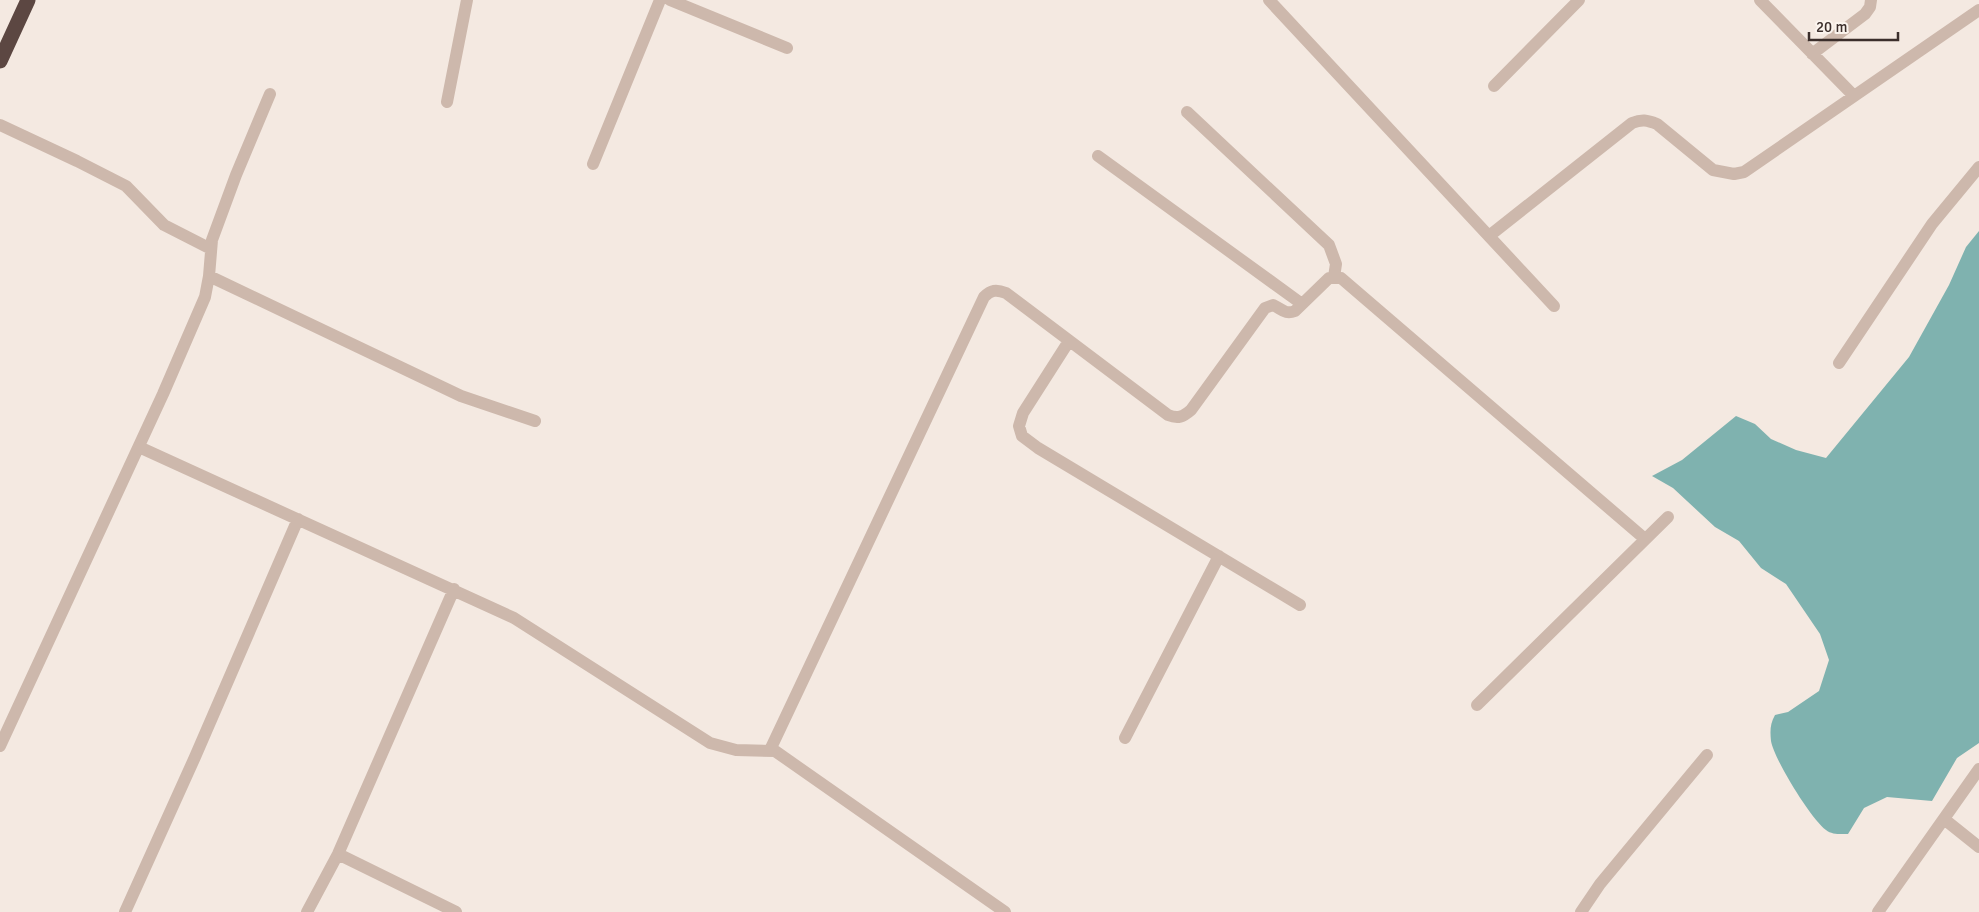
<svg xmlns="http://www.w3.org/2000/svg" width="1979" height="912" viewBox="0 0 1979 912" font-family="Signika,sans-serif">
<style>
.water{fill:#7fb2af}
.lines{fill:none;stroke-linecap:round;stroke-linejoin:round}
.street{stroke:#cdb8ac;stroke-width:12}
.highway{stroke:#5c4742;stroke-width:15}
</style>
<rect width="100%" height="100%" fill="#f4e9e1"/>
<!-- water -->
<path class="water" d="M 1979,231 L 1979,743 L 1957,758 L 1932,801 L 1887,797 L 1864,808 L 1848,834 C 1841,834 1832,835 1826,830 C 1811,819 1774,759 1771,741 C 1770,731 1770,724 1775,715 L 1788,712 L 1819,691 L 1829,660 L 1820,634 L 1786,584 L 1761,568 L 1739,541 L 1715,527 L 1673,488 L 1652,476 L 1682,460 L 1736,416 L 1755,424 L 1771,439 L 1796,450 L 1826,458 L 1909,357 L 1949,285 L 1966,247 Z"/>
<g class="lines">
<!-- street -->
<path class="street" d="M 670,0 L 787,48
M 1269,0 L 1554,306
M 1760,0 L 1854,96
M 1812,54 L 1865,14 L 1870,7 L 1871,0
M 1494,86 L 1579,0
M 447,102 L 467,0
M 1187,112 L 1329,245 L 1336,264 L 1334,277
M 0,125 L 77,161 L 126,186 L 164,225 L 211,249
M 1098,156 L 1302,304
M 593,164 L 660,0
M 1489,236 L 1632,123 C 1642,119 1647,120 1657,124 L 1713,170 L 1734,174 L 1744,172 L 1979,10
M 209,276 L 461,396 L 535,421
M 1069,341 L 1023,413 L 1019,426 L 1022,436 L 1038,448 L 1300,605
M 1839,363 L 1932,224 L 1979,167
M 139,447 L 514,618 L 710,743 L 736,750 L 775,751 L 1005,912
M 1477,705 L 1668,517
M 1125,738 L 1219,556
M 0,746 L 163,394 L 205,297 L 209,276 L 212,240 L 236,175 L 270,94
M 770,750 L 984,297 C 991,290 996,289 1006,293 L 1168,415 C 1178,419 1183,417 1191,410 L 1265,308 L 1273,305 C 1282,309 1285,315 1295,311 L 1329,278 L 1341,278 L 1645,539
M 1944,819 L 1979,847
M 338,854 L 456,912
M 125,912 L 195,757 L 298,519
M 307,912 L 338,854 L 454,589
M 1581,912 L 1600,884 L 1707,755
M 1878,912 L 1979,769"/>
<!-- highway -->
<path class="highway" d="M 0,61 L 28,0"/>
</g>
<!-- scale -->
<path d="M1809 32v8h89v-8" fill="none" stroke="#3b2e2b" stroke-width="2.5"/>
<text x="1816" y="32" font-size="15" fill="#3b2e2b" stroke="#fbf4ee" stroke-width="4" paint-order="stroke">20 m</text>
</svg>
